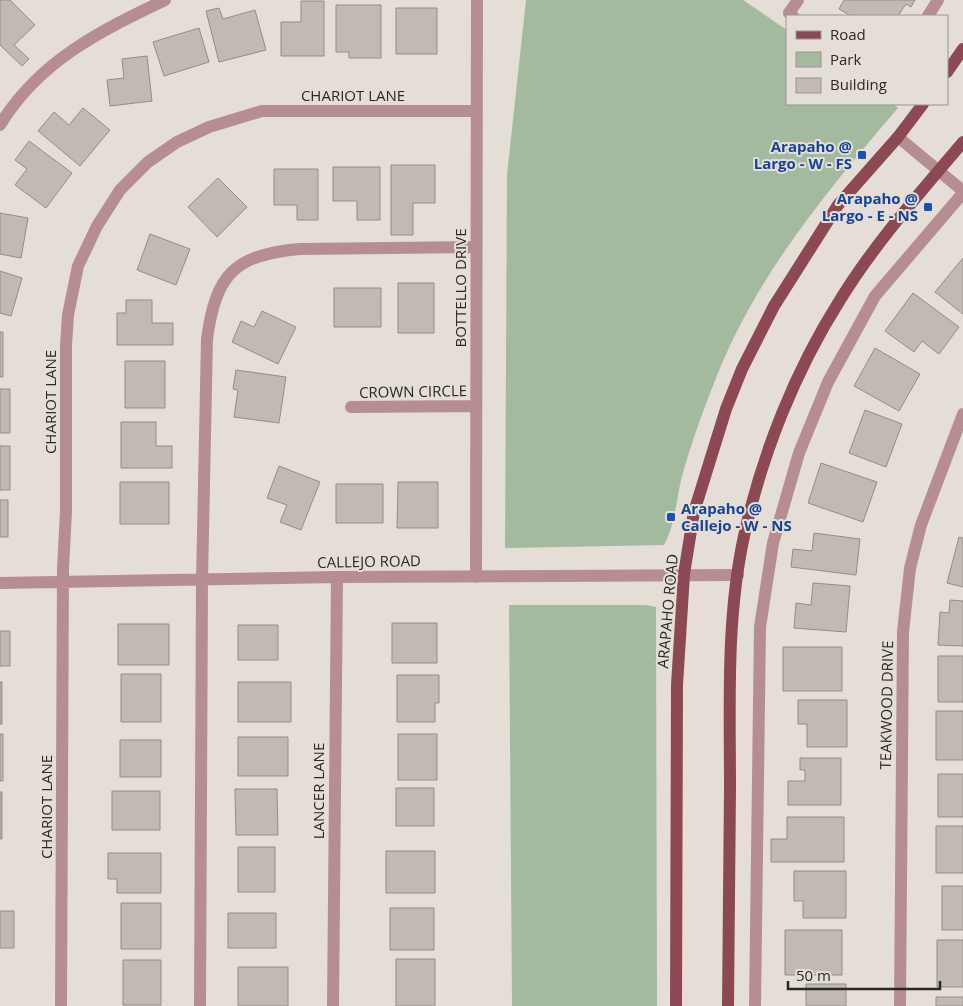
<svg xmlns="http://www.w3.org/2000/svg" width="963" height="1006" viewBox="0 0 963 1006" font-family="'Open Sans',sans-serif">
<style>
.green{fill:#a3ba9f}
.building{fill:#c1b9b3;stroke:#948d87}
.lines{fill:none;stroke-linecap:round;stroke-linejoin:round}
.minor{stroke:#b68e92;stroke-width:12}
.major{stroke:#8d4953;stroke-width:12}
.transit-dot{fill:#1a4fb4;stroke:#e4ded7;stroke-width:2}
.labels{text-anchor:middle;dominant-baseline:central;stroke-width:4;stroke-linejoin:round;paint-order:stroke}
.street-label{font-size:15px;fill:#2a2825;stroke:#e4ded7}
.transit-label{font-size:15px;font-weight:bold;fill:#164399;stroke:#e4ded7;text-anchor:end}
</style>
<rect width="100%" height="100%" fill="#e4ded7"/>
<!-- green -->
<path class="green" d="M 526,0 L 743,0 L 787,30 L 787,104 L 893,104 L 898,108 C 828,190 759,272 718,373 C 704,408 691,443 681,480 C 676,502 675,525 664,545 L 505,548 L 507,175 Z
M 509,605 L 646,605 L 656,607 L 657,1006 L 512,1006 Z"/>
<!-- building -->
<path class="building" d="M 0,0 L 10,0 L 35,25 L 14,45 L 29,59 L 22,66 L 0,45 Z
M 844,0 L 915,0 L 911,7 L 906,4 L 898,16 L 851,16 L 839,9 Z
M 301,1 L 324,1 L 324,56 L 281,56 L 281,22 L 301,22 Z
M 336,5 L 381,5 L 381,58 L 349,58 L 349,52 L 336,52 Z
M 219,8 L 223,19 L 255,10 L 266,50 L 219,62 L 206,11 Z
M 396,8 L 437,8 L 437,54 L 396,54 Z
M 199,28 L 209,62 L 164,76 L 153,42 Z
M 147,56 L 152,101 L 110,106 L 107,80 L 124,78 L 122,59 Z
M 83,108 L 110,130 L 80,166 L 38,131 L 54,112 L 69,125 Z
M 29,141 L 72,173 L 46,208 L 15,185 L 27,169 L 15,160 Z
M 391,165 L 435,165 L 435,203 L 413,203 L 413,235 L 391,235 Z
M 333,167 L 380,167 L 380,220 L 357,220 L 357,201 L 333,201 Z
M 274,169 L 318,169 L 318,220 L 297,220 L 297,205 L 274,205 Z
M 218,178 L 247,207 L 217,237 L 188,207 Z
M 0,213 L 28,218 L 21,258 L 0,254 Z
M 150,234 L 190,249 L 176,285 L 137,270 Z
M 963,258 L 963,314 L 935,292 Z
M 0,271 L 22,278 L 11,316 L 0,313 Z
M 398,283 L 434,283 L 434,333 L 398,333 Z
M 334,288 L 381,288 L 381,327 L 334,327 Z
M 913,293 L 959,327 L 939,354 L 922,341 L 914,352 L 885,331 Z
M 126,300 L 152,300 L 152,323 L 173,323 L 173,345 L 117,345 L 117,313 L 126,313 Z
M 262,311 L 296,327 L 278,364 L 232,342 L 241,321 L 254,327 Z
M 0,332 L 3,332 L 3,377 L 0,377 Z
M 875,348 L 920,374 L 899,411 L 854,386 Z
M 125,361 L 165,361 L 165,408 L 125,408 Z
M 236,370 L 286,377 L 279,423 L 234,417 L 238,390 L 233,389 Z
M 0,389 L 10,389 L 10,433 L 0,433 Z
M 865,410 L 902,424 L 886,467 L 849,453 Z
M 121,422 L 156,422 L 156,446 L 172,446 L 172,468 L 121,468 Z
M 0,446 L 10,446 L 10,490 L 0,490 Z
M 821,463 L 877,482 L 863,522 L 808,503 Z
M 279,466 L 320,482 L 301,530 L 280,522 L 287,505 L 267,498 Z
M 120,482 L 169,482 L 169,524 L 120,524 Z
M 398,482 L 438,482 L 438,528 L 397,528 Z
M 336,484 L 383,484 L 383,523 L 336,523 Z
M 0,500 L 8,500 L 8,537 L 0,537 Z
M 814,533 L 860,539 L 856,575 L 791,567 L 793,549 L 812,551 Z
M 959,537 L 963,538 L 963,587 L 947,583 Z
M 813,583 L 850,586 L 846,632 L 794,628 L 796,603 L 811,605 Z
M 950,600 L 963,601 L 963,646 L 938,645 L 940,612 L 949,613 Z
M 392,623 L 437,623 L 437,663 L 392,663 Z
M 118,624 L 169,624 L 169,665 L 118,665 Z
M 238,625 L 278,625 L 278,660 L 238,660 Z
M 0,631 L 10,631 L 10,666 L 0,666 Z
M 783,647 L 842,647 L 842,691 L 783,691 Z
M 938,656 L 963,656 L 963,702 L 938,702 Z
M 121,674 L 161,674 L 161,722 L 121,722 Z
M 397,675 L 439,675 L 439,703 L 435,703 L 435,722 L 397,722 Z
M 0,682 L 2,682 L 2,724 L 0,724 Z
M 238,682 L 291,682 L 291,722 L 238,722 Z
M 798,700 L 847,700 L 847,747 L 807,747 L 807,724 L 798,724 Z
M 936,711 L 963,711 L 963,760 L 936,760 Z
M 0,734 L 3,734 L 3,781 L 0,781 Z
M 398,734 L 437,734 L 437,780 L 398,780 Z
M 238,737 L 288,737 L 288,776 L 238,776 Z
M 120,740 L 161,740 L 161,777 L 120,777 Z
M 800,758 L 841,758 L 841,805 L 788,805 L 788,781 L 805,781 L 805,770 L 800,770 Z
M 938,774 L 963,774 L 963,817 L 938,817 Z
M 396,788 L 434,788 L 434,826 L 396,826 Z
M 235,789 L 277,789 L 278,835 L 236,835 Z
M 112,791 L 160,791 L 160,830 L 112,830 Z
M 0,792 L 2,792 L 2,839 L 0,839 Z
M 787,817 L 844,817 L 844,862 L 771,862 L 771,839 L 787,839 Z
M 936,826 L 963,826 L 963,873 L 936,873 Z
M 238,847 L 275,847 L 275,892 L 238,892 Z
M 386,851 L 435,851 L 435,893 L 386,893 Z
M 108,853 L 161,853 L 161,893 L 117,893 L 117,879 L 108,879 Z
M 794,871 L 846,871 L 846,918 L 803,918 L 803,901 L 794,901 Z
M 942,886 L 963,886 L 963,930 L 942,930 Z
M 121,903 L 161,903 L 161,949 L 121,949 Z
M 390,908 L 434,908 L 434,950 L 390,950 Z
M 0,911 L 14,911 L 14,948 L 0,948 Z
M 228,913 L 276,913 L 276,948 L 228,948 Z
M 785,930 L 842,930 L 842,975 L 785,975 Z
M 937,940 L 963,940 L 963,987 L 937,987 Z
M 396,959 L 435,959 L 435,1006 L 396,1006 Z
M 123,960 L 161,960 L 161,1005 L 123,1005 Z
M 238,967 L 288,967 L 288,1006 L 238,1006 Z
M 806,984 L 846,984 L 846,1006 L 806,1006 Z
M 936,997 L 963,997 L 963,1006 L 936,1006 Z"/>
<g class="lines">
<!-- minor -->
<path class="minor" d="M 793,16 L 789,13 L 798,0
M 928,16 L 938,0
M 0,125 C 39,61 100,31 165,0
M 898,137 L 963,191
M 351,407 L 476,406
M 476,577 L 477,0
M 0,583 L 337,577 L 738,575
M 61,1006 L 63,569 L 66,511 L 66,345 L 68,315 L 78,266 L 97,226 L 120,190 L 148,162 L 177,142 L 209,127 L 262,111 L 477,111
M 200,1006 L 202,581 L 207,339 C 216,274 234,255 300,249 L 476,247
M 333,1006 L 337,577
M 755,1006 L 760,627 L 773,543 L 799,453 L 828,382 L 875,296 L 963,193
M 900,1006 L 903,632 L 910,568 L 921,525 L 963,414"/>
<!-- major -->
<path class="major" d="M 947,72 L 963,49
M 676,1006 L 677,685 L 684,574 L 694,512 L 726,409 L 742,369 L 774,306 L 838,205 L 898,137 L 923,104
M 728,1006 C 729,933 730,860 730,787 C 730,704 726,619 744,536 C 762,454 795,371 840,300 C 875,243 920,193 963,142"/>
</g>
<!-- markers -->
<g class="transit-dot">
<rect x="857" y="150" width="10" height="10" rx="2.5"/>
<rect x="923" y="202" width="10" height="10" rx="2.5"/>
<rect x="666" y="512" width="10" height="10" rx="2.5"/>
</g>
<g class="labels">
<!-- street labels -->
<g class="street-label">
<text x="353" y="95">CHARIOT LANE</text>
<text transform="translate(460 288) rotate(-90)">BOTTELLO DRIVE</text>
<text transform="translate(413 391) rotate(-1)">CROWN CIRCLE</text>
<text transform="translate(50 402) rotate(-90)">CHARIOT LANE</text>
<text transform="translate(369 561) rotate(-1)">CALLEJO ROAD</text>
<text transform="translate(667 611) rotate(-85)">ARAPAHO ROAD</text>
<text transform="translate(886 705) rotate(-89)">TEAKWOOD DRIVE</text>
<text transform="translate(318 791) rotate(-90)">LANCER LANE</text>
<text transform="translate(46 807) rotate(-90)">CHARIOT LANE</text>
</g>
<!-- transit labels -->
<g class="transit-label">
<text x="852" y="146">Arapaho @<tspan x="852" dy="17">Largo - W - FS</tspan></text>
<text x="918" y="198">Arapaho @<tspan x="918" dy="17">Largo - E - NS</tspan></text>
<text x="681" y="508" text-anchor="start">Arapaho @<tspan x="681" dy="17">Callejo - W - NS</tspan></text>
</g>
</g>
<!-- legend -->
<rect x="786" y="15" width="162" height="90" fill="#e4ded7" stroke="#9a9590"/>
<rect x="796" y="31" width="25" height="8" fill="#8d4953" stroke="#9a9590"/>
<text x="830" y="40" font-size="15" fill="#2a2825">Road</text>
<rect x="796" y="52" width="25" height="15" fill="#a3ba9f" stroke="#9a9590"/>
<text x="830" y="65" font-size="15" fill="#2a2825">Park</text>
<rect x="796" y="78" width="25" height="15" fill="#c1b9b3" stroke="#9a9590"/>
<text x="830" y="90" font-size="15" fill="#2a2825">Building</text>
<!-- scale -->
<path d="M788 981v8h152v-8" fill="none" stroke="#2a2825" stroke-width="2.5"/>
<text x="796" y="981" font-size="15" fill="#2a2825" stroke="#e4ded7" stroke-width="4" paint-order="stroke">50 m</text>
</svg>
